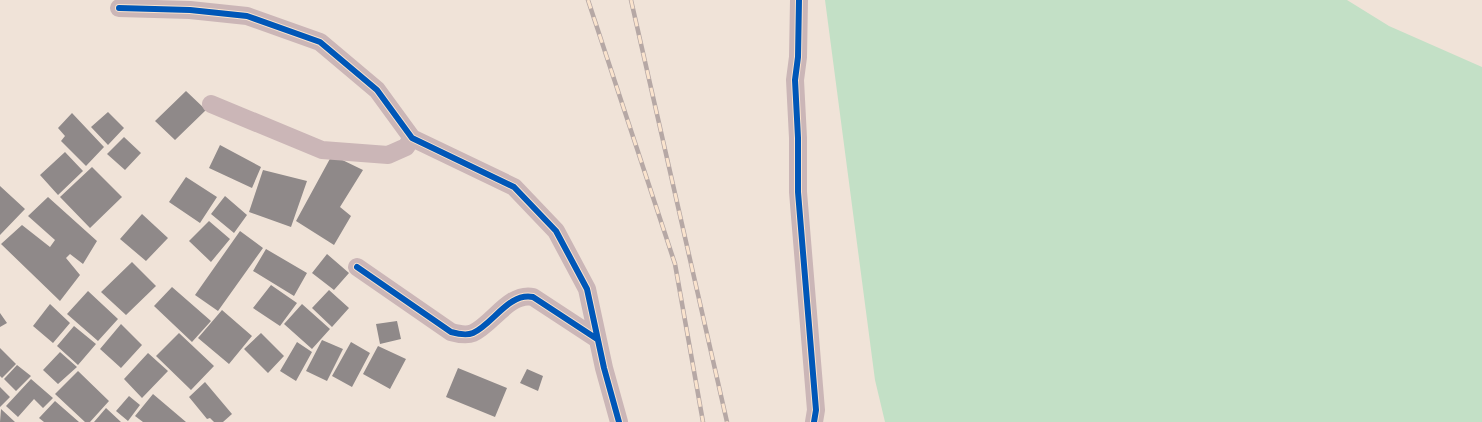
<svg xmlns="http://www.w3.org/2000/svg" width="1482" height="422" viewBox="0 0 1482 422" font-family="'Open Sans',sans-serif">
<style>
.green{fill:#c3e0c6}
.building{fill:#8f8989}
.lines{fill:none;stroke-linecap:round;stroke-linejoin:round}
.minor{stroke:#cbb6b7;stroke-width:18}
.rail-casing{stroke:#b6a8a5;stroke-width:4.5}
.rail{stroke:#fae3cd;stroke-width:3;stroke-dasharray:9;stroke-linecap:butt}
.cycleway-casing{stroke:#fae3cd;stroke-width:8}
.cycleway{stroke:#0057b8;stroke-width:6}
</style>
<rect width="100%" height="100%" fill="#f0e3d8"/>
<!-- green -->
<path class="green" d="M 825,0 L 1347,0 L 1389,26 L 1482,67 L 1482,422 L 885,422 L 875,380 Z"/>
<!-- building -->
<path class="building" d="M 186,91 L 206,110 L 175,140 L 155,121 Z
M 108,112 L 124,128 L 108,145 L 91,127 Z
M 72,113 L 104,147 L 86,166 L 61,141 L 65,136 L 58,128 Z
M 124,137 L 141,153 L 125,170 L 107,154 Z
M 220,145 L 261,167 L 252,188 L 209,168 Z
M 65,152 L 83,171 L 58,195 L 40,175 Z
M 332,155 L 363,170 L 340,207 L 351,216 L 334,245 L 296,221 Z
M 92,167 L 122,197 L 90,228 L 60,197 Z
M 263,170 L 307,181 L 291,227 L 249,212 Z
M 186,177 L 217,197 L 200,223 L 169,202 Z
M 0,186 L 25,209 L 0,235 Z
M 225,196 L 247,215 L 234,233 L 211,214 Z
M 48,197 L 97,241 L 83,264 L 70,254 L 66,258 L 80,275 L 60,301 L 1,244 L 22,225 L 50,247 L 55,240 L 28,216 Z
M 142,214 L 168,238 L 146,261 L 120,239 Z
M 209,221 L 230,239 L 211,262 L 189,241 Z
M 240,231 L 263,248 L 218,311 L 195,295 Z
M 266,249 L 307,273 L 294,296 L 253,271 Z
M 327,254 L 349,273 L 334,290 L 312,273 Z
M 132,262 L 156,286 L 126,315 L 101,292 Z
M 271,285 L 297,303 L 280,326 L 253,308 Z
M 172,287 L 211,321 L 192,342 L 154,306 Z
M 329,290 L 349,308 L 332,327 L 312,308 Z
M 88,291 L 118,319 L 98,341 L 67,314 Z
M 50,304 L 70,323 L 53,343 L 33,326 Z
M 302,304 L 330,329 L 312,349 L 284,324 Z
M 222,310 L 252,336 L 229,364 L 198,338 Z
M 0,313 L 7,323 L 0,327 Z
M 397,321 L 401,339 L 380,344 L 376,324 Z
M 121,324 L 142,345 L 121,368 L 100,349 Z
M 74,326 L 96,344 L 78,365 L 57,346 Z
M 179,333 L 214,366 L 191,390 L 156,356 Z
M 261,333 L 284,356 L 268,373 L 244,349 Z
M 322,340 L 343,349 L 327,381 L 306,371 Z
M 297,342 L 312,352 L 296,381 L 280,371 Z
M 351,342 L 370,353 L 352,387 L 332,376 Z
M 378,346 L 406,359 L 390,389 L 363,374 Z
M 0,348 L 16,364 L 2,378 L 0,376 Z
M 60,352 L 77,367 L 58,384 L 43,370 Z
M 148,353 L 168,371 L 142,398 L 124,379 Z
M 17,365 L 31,376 L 16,391 L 4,379 Z
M 458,368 L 507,388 L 495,417 L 446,397 Z
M 527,369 L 543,376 L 538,391 L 520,383 Z
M 78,371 L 109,401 L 90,422 L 85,422 L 55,394 Z
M 31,379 L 53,398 L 43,408 L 34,399 L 18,417 L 6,406 Z
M 205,382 L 232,414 L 223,422 L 214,422 L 210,418 L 207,419 L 189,397 Z
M 0,387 L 10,397 L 0,407 Z
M 153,394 L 186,422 L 143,422 L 135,416 Z
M 129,396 L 140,405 L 128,421 L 116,411 Z
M 55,401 L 79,422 L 44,422 L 39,418 Z
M 106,408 L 121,422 L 94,422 Z
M 1,409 L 15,422 L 0,422 Z"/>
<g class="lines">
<!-- minor -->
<path class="minor" d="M 799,0 L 798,57 L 795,80 L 798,138 L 798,192 L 816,410 L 814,422
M 119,8 L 190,10 L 247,16 L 320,42 L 377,90 L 412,138 L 514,187 L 556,231 L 587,289 L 604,368 L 619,422
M 211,104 L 322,150 L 388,155 L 406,147 L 412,138
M 357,267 L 451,332 C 458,334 466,336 473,333 C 493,324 509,292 533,297 L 597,339"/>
<!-- rail casing -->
<g class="rail-casing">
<path id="rail" d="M 588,0 L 675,264 L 703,422
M 631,0 L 727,422"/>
</g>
<!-- rail -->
<use href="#rail" class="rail"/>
<!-- cycleway casing -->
<g class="cycleway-casing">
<path id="cycleway" d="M 799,0 L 798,57 L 795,80 L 798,138 L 798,192 L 816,410 L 814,422
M 119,8 L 190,10 L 247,16 L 320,42 L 377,90 L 412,138 L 514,187 L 556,231 L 587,289 L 604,368 L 619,422
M 357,267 L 451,332 C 458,334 466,336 473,333 C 493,324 509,292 533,297 L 597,339"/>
</g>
<!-- cycleway -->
<use href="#cycleway" class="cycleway"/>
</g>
</svg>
